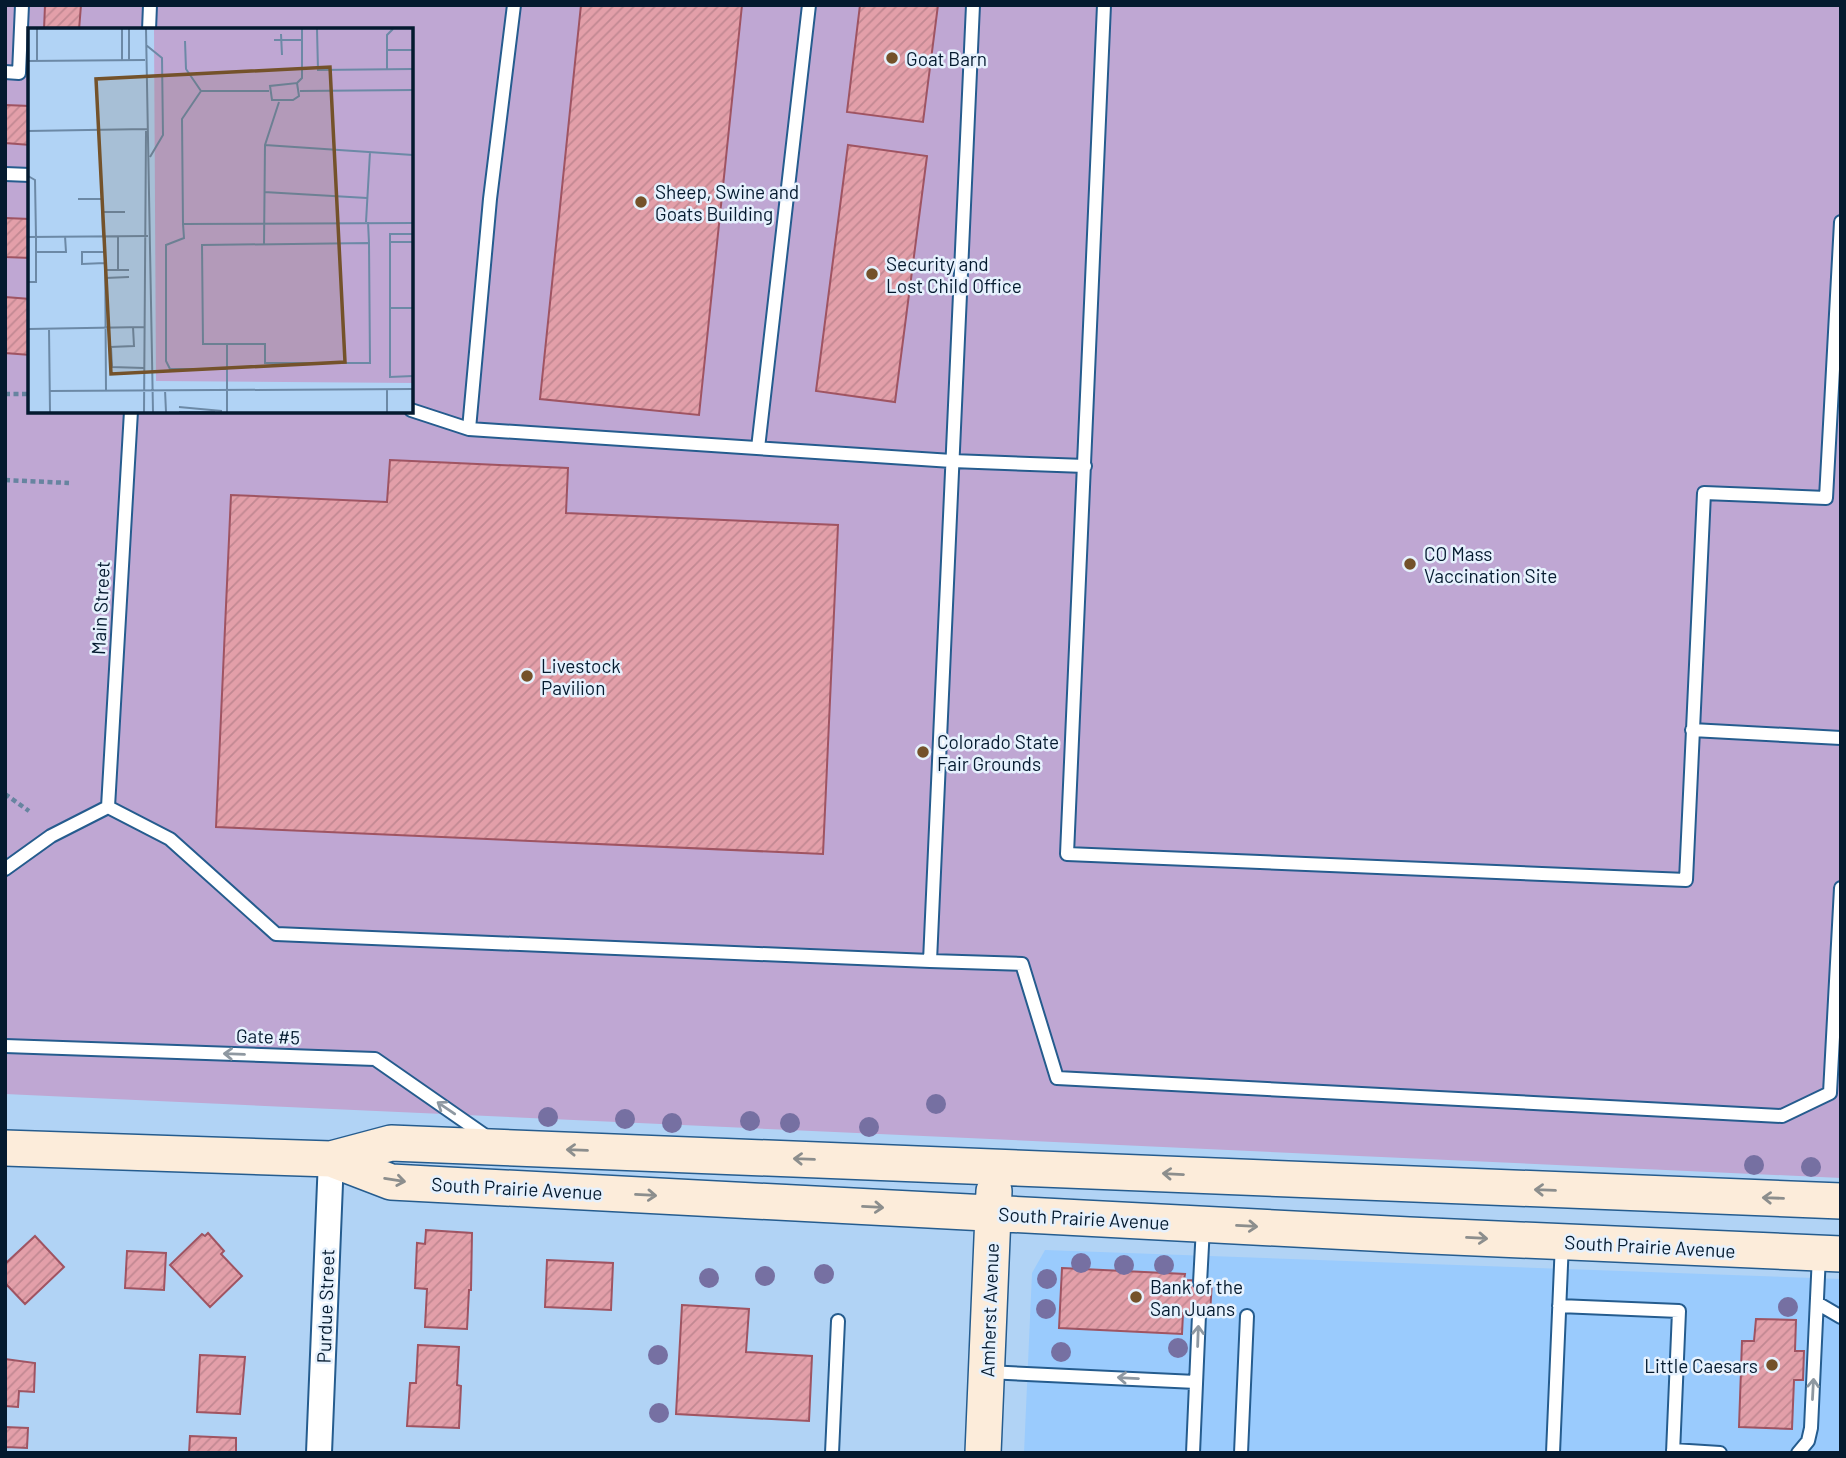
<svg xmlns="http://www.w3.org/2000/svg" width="1846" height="1458" viewBox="0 0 1846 1458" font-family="Barlow,sans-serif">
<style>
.built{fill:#9acbfd}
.garden{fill:#bfa7d3;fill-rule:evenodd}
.building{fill:url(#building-hatch);stroke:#9f5462;stroke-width:2}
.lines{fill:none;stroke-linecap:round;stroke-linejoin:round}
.lane-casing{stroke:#255c8e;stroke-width:16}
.street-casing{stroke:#255c8e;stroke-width:28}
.secondary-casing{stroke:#255c8e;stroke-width:38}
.path{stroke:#6784a0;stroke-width:4.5;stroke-dasharray:5 3.5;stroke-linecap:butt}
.lane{stroke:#fff;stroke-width:12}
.street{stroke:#fff;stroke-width:24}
.secondary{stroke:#fcecda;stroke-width:35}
.tree{fill:#7670a2}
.oneway{stroke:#8e98a1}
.oneway2{stroke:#8c8e8d}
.poi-dot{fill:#74522a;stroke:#e6f1fd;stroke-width:2.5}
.labels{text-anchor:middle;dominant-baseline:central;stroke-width:5;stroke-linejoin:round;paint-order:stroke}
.poi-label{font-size:19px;fill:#041a2f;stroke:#e6f1fd;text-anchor:start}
.street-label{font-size:19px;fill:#041a2f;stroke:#e6f1fd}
.inset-road{fill:none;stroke:#6c89a6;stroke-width:2}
.view{fill:#74522a;fill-opacity:0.15;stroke:#74522a;stroke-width:3.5}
.inset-edge{fill:none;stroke:#041a2f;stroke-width:3.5}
</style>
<defs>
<pattern id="building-hatch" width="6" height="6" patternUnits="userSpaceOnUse" patternTransform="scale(1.75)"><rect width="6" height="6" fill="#e39fa9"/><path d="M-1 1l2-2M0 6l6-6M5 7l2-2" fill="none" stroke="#c18892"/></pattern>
</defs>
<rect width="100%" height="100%" fill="#b1d3f5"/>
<!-- built -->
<path class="built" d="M 1045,1250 L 1841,1279 L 1841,1453 L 1024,1453 L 1032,1273 Z"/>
<!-- garden -->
<path class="garden" d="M 5,5 L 1841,5 L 1841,1178 L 5,1094 ZM 30,30 L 411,30 L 411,411 L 30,411 Z"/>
<!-- building -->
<path class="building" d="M 45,5 L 81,5 L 79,30 L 44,30 Z
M 581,5 L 742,5 L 699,415 L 540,399 Z
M 860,5 L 938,5 L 923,122 L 847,112 Z
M 5,105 L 30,106 L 30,145 L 5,143 Z
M 848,145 L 927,156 L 895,402 L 816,391 Z
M 5,218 L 30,219 L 30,258 L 5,257 Z
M 5,297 L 30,299 L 30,355 L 5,353 Z
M 390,460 L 568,468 L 566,513 L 838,525 L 823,854 L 216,827 L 231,495 L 387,502 Z
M 426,1230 L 472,1233 L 471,1290 L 469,1290 L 467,1329 L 425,1327 L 427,1289 L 415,1288 L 417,1243 L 425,1244 Z
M 208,1233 L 224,1251 L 221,1254 L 242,1276 L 210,1307 L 170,1265 L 202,1234 L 205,1236 Z
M 35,1236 L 64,1267 L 25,1304 L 5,1283 L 5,1264 Z
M 127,1251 L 166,1253 L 164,1290 L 125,1288 Z
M 547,1260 L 613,1263 L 611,1310 L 545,1307 Z
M 1062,1268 L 1185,1274 L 1184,1280 L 1212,1281 L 1210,1314 L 1183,1313 L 1182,1334 L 1059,1328 Z
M 682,1305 L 749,1309 L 746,1352 L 812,1356 L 809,1421 L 676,1414 Z
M 1756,1319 L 1796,1320 L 1795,1351 L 1804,1351 L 1803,1380 L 1794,1380 L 1792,1429 L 1739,1427 L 1742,1341 L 1754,1341 Z
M 418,1345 L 459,1347 L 457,1385 L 461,1386 L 459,1428 L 407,1426 L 410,1383 L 416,1383 Z
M 200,1355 L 245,1357 L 240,1414 L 197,1412 Z
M 5,1359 L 35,1363 L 34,1392 L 19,1391 L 18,1407 L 5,1406 Z
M 5,1427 L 28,1428 L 27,1448 L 6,1447 L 5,1453 Z
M 190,1436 L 236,1438 L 236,1453 L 189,1453 Z"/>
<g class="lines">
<!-- lane casing -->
<g class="lane-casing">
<path id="lane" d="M 1104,5 L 1067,854 L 1686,880 L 1704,493 L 1826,498 L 1841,222
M 149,30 L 150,5
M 5,72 L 19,73 L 22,5
M 5,174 L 30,175
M 411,410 L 469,429 L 952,461 L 1085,466
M 469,429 L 490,199 L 514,5
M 758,448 L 809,5
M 1692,730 L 1841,738
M 108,807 L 170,839 L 276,934 L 930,961 L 973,5
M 108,807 L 131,411
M 5,869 L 51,836 L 108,807
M 930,961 L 1022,964 L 1057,1078 L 1782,1116 L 1830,1093 L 1841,888
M 5,1046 L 375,1059 L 490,1139
M 1200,1283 L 1203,1227
M 1817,1303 L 1841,1317
M 1559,1306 L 1679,1311 L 1673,1453
M 987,1372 L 1196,1382
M 1673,1450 L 1720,1453
M 832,1453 L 838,1321
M 1193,1453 L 1199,1315
M 1241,1453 L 1247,1316
M 1553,1453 L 1562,1242
M 1798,1453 L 1808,1441 L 1811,1428 L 1819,1255"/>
</g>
<!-- street casing -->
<g class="street-casing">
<path id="street" d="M 319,1453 L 331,1159"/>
</g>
<!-- secondary casing -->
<g class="secondary-casing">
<path id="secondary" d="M 5,1148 L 331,1159 L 391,1143 L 1841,1201
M 331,1159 L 391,1182 L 1409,1235 L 1841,1254
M 983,1453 L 994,1191"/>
</g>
<!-- path -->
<path class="path" d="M 5,394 L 30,394
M 5,480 L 69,483
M 5,794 L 29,811"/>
<!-- lane -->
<use href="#lane" class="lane"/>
<!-- street -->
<use href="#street" class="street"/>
<!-- secondary -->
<use href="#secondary" class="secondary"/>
</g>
<!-- trees -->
<g class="tree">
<circle cx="936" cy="1104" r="10"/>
<circle cx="548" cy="1117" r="10"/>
<circle cx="625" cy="1119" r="10"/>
<circle cx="750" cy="1121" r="10"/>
<circle cx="672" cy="1123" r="10"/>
<circle cx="790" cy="1123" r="10"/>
<circle cx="869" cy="1127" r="10"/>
<circle cx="1754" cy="1165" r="10"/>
<circle cx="1811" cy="1167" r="10"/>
<circle cx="1081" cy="1263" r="10"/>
<circle cx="1124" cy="1265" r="10"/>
<circle cx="1164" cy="1265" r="10"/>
<circle cx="824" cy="1274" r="10"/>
<circle cx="765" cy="1276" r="10"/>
<circle cx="709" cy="1278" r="10"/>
<circle cx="1047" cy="1279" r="10"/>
<circle cx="1788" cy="1307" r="10"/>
<circle cx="1046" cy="1309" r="10"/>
<circle cx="1178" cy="1348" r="10"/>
<circle cx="1061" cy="1352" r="10"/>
<circle cx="658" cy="1355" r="10"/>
<circle cx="659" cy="1413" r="10"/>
</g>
<!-- one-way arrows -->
<defs><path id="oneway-shaft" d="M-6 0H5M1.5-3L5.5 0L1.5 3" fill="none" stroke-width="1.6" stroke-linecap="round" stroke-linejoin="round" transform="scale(1.75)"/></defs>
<g class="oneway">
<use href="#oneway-shaft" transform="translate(234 1054) rotate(-178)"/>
<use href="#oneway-shaft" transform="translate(446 1108) rotate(-146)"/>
<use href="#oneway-shaft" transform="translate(1198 1336) rotate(-88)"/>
<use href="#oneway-shaft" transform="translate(1128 1378) rotate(-177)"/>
<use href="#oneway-shaft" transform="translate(1813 1389) rotate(-87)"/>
</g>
<g class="oneway2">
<use href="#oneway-shaft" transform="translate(577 1150) rotate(-178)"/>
<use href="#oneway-shaft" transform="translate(804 1159) rotate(-178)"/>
<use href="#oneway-shaft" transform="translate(1173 1174) rotate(-177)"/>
<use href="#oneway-shaft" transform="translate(395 1180) rotate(9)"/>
<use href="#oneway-shaft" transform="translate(1545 1190) rotate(-178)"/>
<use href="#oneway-shaft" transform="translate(646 1195) rotate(3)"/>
<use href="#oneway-shaft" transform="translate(1773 1198) rotate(-178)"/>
<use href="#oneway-shaft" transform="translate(873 1207) rotate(3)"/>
<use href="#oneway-shaft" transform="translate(1247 1226) rotate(3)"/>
<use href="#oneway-shaft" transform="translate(1477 1238) rotate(3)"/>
</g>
<!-- markers -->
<g class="poi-dot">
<circle cx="892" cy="58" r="7"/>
<circle cx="641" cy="202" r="7"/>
<circle cx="872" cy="274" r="7"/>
<circle cx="1410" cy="564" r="7"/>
<circle cx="527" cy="676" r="7"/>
<circle cx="923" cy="752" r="7"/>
<circle cx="1136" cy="1297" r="7"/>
<circle cx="1772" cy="1365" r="7"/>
</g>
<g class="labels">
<!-- poi labels -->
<g class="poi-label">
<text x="906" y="58">Goat Barn</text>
<text x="655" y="191">Sheep, Swine and<tspan x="655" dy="22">Goats Building</tspan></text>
<text x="886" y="263">Security and<tspan x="886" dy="22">Lost Child Office</tspan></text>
<text x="1424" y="553">CO Mass<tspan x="1424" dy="22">Vaccination Site</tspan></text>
<text x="541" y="665">Livestock<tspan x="541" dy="22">Pavilion</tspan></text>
<text x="937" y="741">Colorado State<tspan x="937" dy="22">Fair Grounds</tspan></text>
<text x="1150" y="1286">Bank of the<tspan x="1150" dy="22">San Juans</tspan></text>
<text x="1758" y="1365" text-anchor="end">Little Caesars</text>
</g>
<!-- street labels -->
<g class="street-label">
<text transform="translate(100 608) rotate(-87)">Main Street</text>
<text transform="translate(268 1036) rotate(2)">Gate #5</text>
<text transform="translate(517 1188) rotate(3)">South Prairie Avenue</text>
<text transform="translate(1084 1218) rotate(3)">South Prairie Avenue</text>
<text transform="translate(1650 1246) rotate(3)">South Prairie Avenue</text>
<text transform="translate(325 1306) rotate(-88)">Purdue Street</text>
<text transform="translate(989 1310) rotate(-88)">Amherst Avenue</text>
</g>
</g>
<!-- overview -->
<g transform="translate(28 28)">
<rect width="385" height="385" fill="#b1d3f5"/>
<path d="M 126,1 L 385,1 L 385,355 L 128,353 Z" fill="#bfa7d3"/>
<path class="inset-road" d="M 9,1 L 9,33M 94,1 L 94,32M 101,1 L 101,32M 118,1 L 125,384M 289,1 L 290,42 L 385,41M 253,6 L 254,27M 246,12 L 274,12M 157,13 L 158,41 L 173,63M 118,17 L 134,30 L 135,107 L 122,129M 359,22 L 385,22M 0,33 L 117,32M 359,41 L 359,7 L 365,1M 269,55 L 271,68 L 265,72 L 244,72 L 242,58 ZM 269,55 L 274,50 L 274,1M 173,63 L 154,91 L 155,196 L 385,195M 173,63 L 241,63M 272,63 L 385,62M 0,103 L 119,101M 237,117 L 385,127M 0,148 L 7,152 L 8,209 L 8,254 L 0,254M 236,164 L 339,170M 50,171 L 74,171 L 75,208M 74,184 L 97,184M 338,194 L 342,124M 340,194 L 341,215M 155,196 L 156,210 L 138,217 L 138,333 L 142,341 L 199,341 L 199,384M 385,206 L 362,206 L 362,349 L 385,348M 77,208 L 78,362M 90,208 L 90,242M 0,209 L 120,208M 362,214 L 385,214M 236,216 L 237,117 L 251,74M 8,224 L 38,224 L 37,208M 77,224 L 54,224 L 54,236 L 77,235M 77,242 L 101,242M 77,250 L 101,249M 362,280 L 385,280M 21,300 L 22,384M 0,301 L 116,299M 82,319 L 106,318 L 105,299M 83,319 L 84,339 L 116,340M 199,341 L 199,316 L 175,316 L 174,217 L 341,215 L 342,335 L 237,335 L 237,316 L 199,316M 359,361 L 359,384M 137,362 L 138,384M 22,363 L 385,361M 151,379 L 194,383M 116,384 L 118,103M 151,384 L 187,384"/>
<path class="view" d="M 302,39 L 317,334 L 83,346 L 68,51 Z"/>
<rect width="385" height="385" class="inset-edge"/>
</g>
<!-- border -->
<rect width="1846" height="1458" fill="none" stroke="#041a2f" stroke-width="14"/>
</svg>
